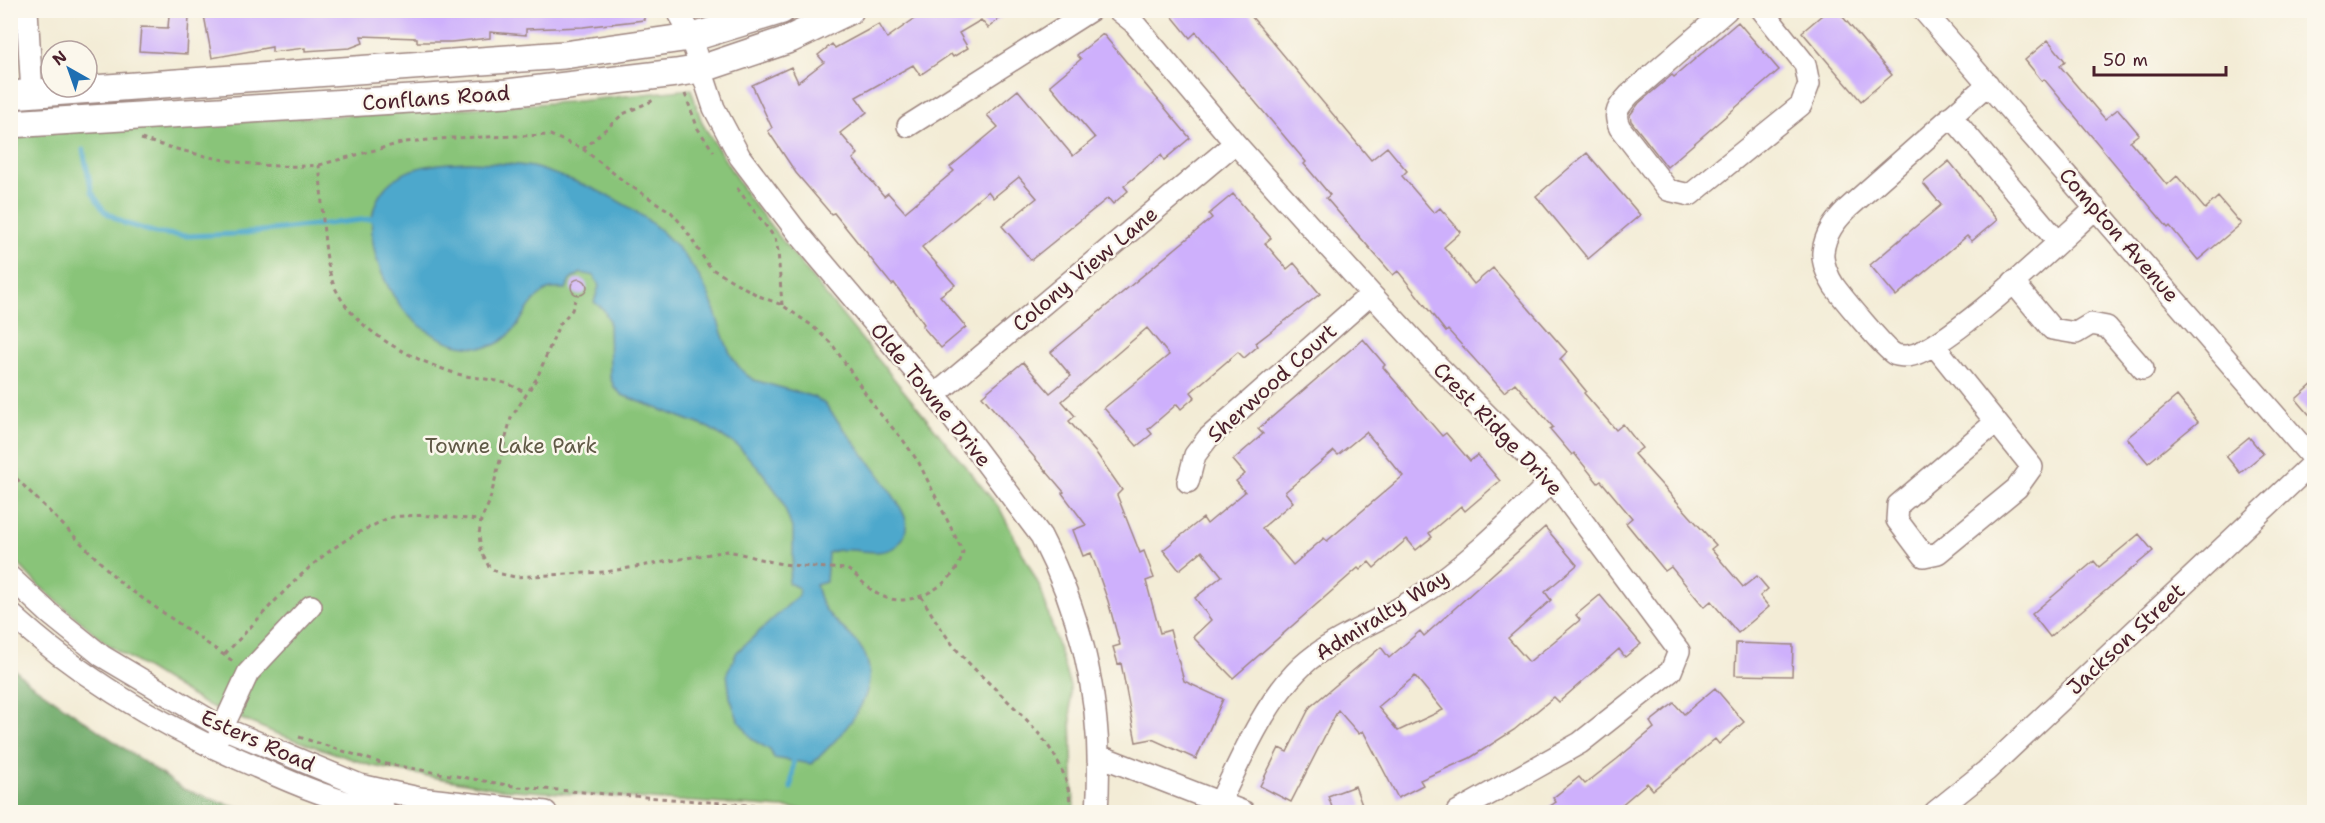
<svg xmlns="http://www.w3.org/2000/svg" width="2325" height="823" viewBox="0 0 2325 823" font-family="'Shantell Sans',sans-serif">
<style>
.green{fill:#89c479;stroke:#6a7252;stroke-width:1.5}
.forest{fill:#6eaa69;stroke:#5c644a;stroke-width:1.5}
.water{fill:#4ea8cc;stroke:#4c647c;stroke-width:1.5}
.lines{fill:none;stroke-linecap:round;stroke-linejoin:round}
.stream{stroke:#4ea8cc;stroke-width:5}
.building{fill:#ceb0fc;fill-rule:evenodd}
.minor-casing{stroke:#9e8680;stroke-width:24}
.major-casing{stroke:#9e8680;stroke-width:30}
.path{stroke:#9e8680;stroke-width:3;stroke-dasharray:4.5 4.5;stroke-linecap:butt}
.minor{stroke:#fff;stroke-width:21}
.major{stroke:#fff;stroke-width:27}
.labels{text-anchor:middle;dominant-baseline:central;stroke-width:5;stroke-linejoin:round;paint-order:stroke}
.street-label{font-size:21px;fill:#4a1f2b;stroke:#fbf7ec}
.park-label{font-size:21px;fill:#605946;stroke:#fbf7ec}
</style>
<rect width="100%" height="100%" fill="#fbf7ec"/>
<filter id="ink" filterUnits="userSpaceOnUse"><feTurbulence type="fractalNoise" baseFrequency=".0167" numOctaves="2"/><feDisplacementMap in="SourceGraphic" scale="12" xChannelSelector="R" yChannelSelector="G"/><feConvolveMatrix kernelMatrix="1 2 1 2 8 2 1 2 1" color-interpolation-filters="sRGB"/></filter>
<filter id="wash" filterUnits="userSpaceOnUse"><feTurbulence type="fractalNoise" baseFrequency=".008" numOctaves="4" result="noise"/><feDisplacementMap in="SourceGraphic" scale="24" xChannelSelector="R" yChannelSelector="G"/><feGaussianBlur stdDeviation="1.35" result="paint"/><feColorMatrix in="noise" values="0 0 0 0 0 0 0 0 0 0 0 0 0 0 0 0 0 1.4 0 .05"/><feComposite in="paint" operator="in"/></filter>
<g filter="url(#wash)">
<rect width="100%" height="100%" fill="#f3ecd6"/>
<!-- green -->
<path class="green" d="M 691,89 L 702,123 L 748,197 L 820,288 L 1000,509 L 1041,589 L 1070,686 L 1074,812 L 843,812 L 498,789 L 372,766 L 275,733 L 203,703 L 108,645 L 37,584 L 11,556 L 11,135 L 568,102 Z"/>
<!-- forest -->
<path class="forest" d="M 11,666 L 27,681 L 183,789 L 250,812 L 11,812 Z"/>
<!-- water -->
<path class="water" d="M 468,162 C 489,163 511,163 532,167 C 545,170 559,176 571,180 C 631,201 680,235 708,293 C 721,322 725,364 754,380 L 814,397 L 824,403 C 840,425 902,499 906,521 C 907,531 904,540 896,546 C 876,560 849,543 828,553 L 826,582 L 816,585 C 823,615 832,617 852,637 C 897,682 844,733 812,764 L 774,758 L 770,750 L 753,740 L 738,720 L 730,697 L 727,673 L 737,652 L 799,595 L 799,588 L 788,583 L 793,562 L 793,531 L 781,498 L 762,472 L 738,446 L 709,428 L 622,395 L 614,387 L 610,377 L 609,320 L 603,309 L 594,302 L 599,286 L 594,276 L 581,273 L 570,280 L 566,289 C 561,289 553,288 548,290 C 545,291 540,296 537,298 C 530,304 526,312 521,320 C 503,346 491,351 459,345 C 441,341 421,328 408,315 C 381,286 356,224 384,189 C 403,165 440,163 468,162 Z"/>
<g class="lines">
<!-- stream -->
<path class="stream" d="M 83,150 L 92,192 L 104,211 L 124,223 L 156,233 L 187,236 L 236,234 L 379,218
M 791,788 L 794,755"/>
</g>
<g id="blocks">
<!-- building -->
<path class="building" d="M 203,10 L 644,10 L 644,20 L 583,27 L 526,29 L 526,35 L 490,32 L 490,38 L 451,42 L 417,42 L 417,38 L 361,36 L 363,43 L 350,48 L 305,51 L 305,48 L 272,52 L 272,47 L 212,58 Z
M 927,10 L 1010,10 L 988,28 L 981,20 L 959,33 L 968,48 L 953,57 L 951,54 L 920,75 L 913,65 L 856,97 L 867,112 L 840,133 L 858,154 L 853,159 L 884,196 L 888,193 L 905,212 L 954,171 L 950,167 L 998,127 L 987,115 L 1018,90 L 1073,156 L 1095,138 L 1050,85 L 1081,59 L 1077,55 L 1103,34 L 1190,138 L 1164,160 L 1161,155 L 1124,186 L 1128,191 L 1113,204 L 1108,198 L 1031,260 L 1002,226 L 1037,198 L 1019,177 L 993,198 L 988,191 L 922,247 L 955,285 L 940,296 L 966,327 L 941,348 L 922,326 L 924,324 L 894,283 L 892,285 L 834,213 L 831,214 L 796,173 L 768,131 L 772,128 L 752,85 L 791,67 L 798,82 L 824,62 L 818,55 L 832,44 L 835,48 L 879,24 L 887,38 Z
M 1167,10 L 1246,10 L 1371,160 L 1387,147 L 1407,171 L 1402,176 L 1434,213 L 1440,208 L 1461,232 L 1444,247 L 1474,284 L 1493,268 L 1567,352 L 1560,359 L 1586,391 L 1584,393 L 1616,430 L 1623,424 L 1642,448 L 1634,454 L 1716,545 L 1711,549 L 1743,587 L 1757,576 L 1768,589 L 1760,596 L 1769,607 L 1738,633 L 1711,601 L 1704,607 L 1671,567 L 1665,571 L 1626,523 L 1632,518 L 1601,481 L 1598,483 L 1574,453 L 1572,455 L 1550,429 L 1553,427 L 1515,383 L 1504,392 L 1448,330 L 1446,332 L 1398,271 L 1393,275 L 1326,198 L 1330,195 L 1304,164 L 1306,162 L 1196,32 L 1190,38 Z
M 1828,10 L 1837,10 L 1892,75 L 1861,101 L 1802,32 Z
M 169,15 L 189,16 L 187,54 L 139,51 L 141,27 L 168,28 Z
M 1738,22 L 1779,70 L 1667,167 L 1631,121 L 1630,115 L 1639,103 L 1672,75 L 1674,77 Z
M 2048,40 L 2065,61 L 2060,66 L 2105,119 L 2118,109 L 2139,134 L 2130,141 L 2167,185 L 2177,176 L 2205,209 L 2218,197 L 2241,224 L 2198,260 L 2170,226 L 2168,228 L 2044,79 L 2042,81 L 2025,60 Z
M 1587,153 L 1640,215 L 1588,259 L 1536,196 Z
M 1949,161 L 1997,220 L 1972,241 L 1967,236 L 1896,296 L 1870,265 L 1941,205 L 1923,183 Z
M 1233,194 L 1271,238 L 1265,243 L 1287,269 L 1294,263 L 1320,294 L 1256,343 L 1258,346 L 1244,358 L 1238,352 L 1191,392 L 1195,397 L 1181,409 L 1177,404 L 1148,429 L 1152,434 L 1137,446 L 1104,408 L 1169,355 L 1147,328 L 1062,401 L 1075,416 L 1069,421 L 1097,454 L 1122,490 L 1117,495 L 1140,553 L 1144,551 L 1154,578 L 1146,581 L 1160,633 L 1170,630 L 1184,681 L 1223,699 L 1196,759 L 1152,739 L 1136,742 L 1121,663 L 1118,664 L 1113,647 L 1120,645 L 1108,601 L 1091,553 L 1083,556 L 1073,530 L 1086,525 L 1062,493 L 1064,492 L 982,396 L 1023,362 L 1050,393 L 1071,376 L 1051,352 L 1212,218 L 1209,214 Z
M571 287a8 8 0 1 1 16 0a8 8 0 1 1-16 0Z
M 1363,339 L 1385,365 L 1383,367 L 1442,436 L 1446,433 L 1470,461 L 1478,455 L 1500,481 L 1465,511 L 1461,506 L 1429,533 L 1432,537 L 1416,550 L 1407,539 L 1374,568 L 1369,562 L 1360,570 L 1358,568 L 1233,678 L 1193,637 L 1211,620 L 1195,598 L 1222,576 L 1202,551 L 1179,570 L 1163,550 L 1203,518 L 1207,524 L 1245,492 L 1236,481 L 1245,474 L 1233,460 L 1263,434 L 1258,429 ZM 1366,432 L 1403,476 L 1327,541 L 1324,538 L 1293,565 L 1262,528 L 1293,502 L 1285,492 L 1334,451 L 1338,455 Z
M 2314,383 L 2314,420 L 2296,399 Z
M 2177,396 L 2198,422 L 2148,463 L 2127,438 Z
M 2249,437 L 2263,454 L 2240,473 L 2226,456 Z
M 1545,527 L 1577,565 L 1545,592 L 1551,600 L 1508,638 L 1529,662 L 1580,620 L 1576,615 L 1600,595 L 1641,644 L 1625,657 L 1619,649 L 1559,702 L 1554,697 L 1514,730 L 1470,758 L 1420,780 L 1423,785 L 1398,798 L 1363,731 L 1359,734 L 1338,710 L 1291,802 L 1260,786 L 1279,748 L 1287,752 L 1310,707 L 1381,647 L 1389,658 L 1420,631 L 1424,636 ZM 1415,676 L 1443,710 L 1398,731 L 1378,707 Z
M 2139,534 L 2153,551 L 2050,637 L 2032,614 L 2094,561 L 2099,567 Z
M 1736,643 L 1793,645 L 1792,676 L 1735,675 Z
M 1715,688 L 1744,722 L 1719,744 L 1715,739 L 1653,790 L 1647,783 L 1612,813 L 1540,813 L 1556,802 L 1553,798 L 1579,777 L 1585,784 L 1617,759 L 1654,728 L 1650,722 L 1674,703 L 1684,714 Z
M 1355,786 L 1362,805 L 1343,813 L 1334,813 L 1328,796 Z"/>
</g>
</g>
<g filter="url(#ink)">
<use href="#blocks" fill-opacity="0" stroke="#9e8680" stroke-width="1.5"/>
<g class="lines">
<!-- minor casing -->
<g class="minor-casing">
<path id="minor" d="M 27,10 L 32,93
M 677,10 L 687,27 L 714,108 L 740,157 L 798,233 L 935,395 L 1041,536 C 1086,623 1104,714 1097,812
M 1118,10 L 1133,22 L 1235,143 L 1371,294 L 1433,361 L 1552,480 L 1679,651 L 1671,671 L 1580,743 L 1457,812
M 1727,10 L 1630,94 C 1619,106 1612,113 1620,128 L 1668,190 L 1690,195 L 1801,105 L 1809,84 L 1805,64 L 1762,10
M 1923,10 L 2314,460
M 1988,84 L 1847,209 C 1835,221 1825,234 1823,252 C 1822,262 1828,277 1834,286 C 1842,297 1885,349 1894,354 C 1897,356 1904,356 1908,356 C 1947,351 2061,239 2096,208
M 1951,116 L 2058,242
M 908,126 L 1091,10
M 2013,282 L 2052,329 L 2076,333 L 2091,324 L 2107,327 L 2143,369
M 1934,345 L 2032,467 L 2017,488 L 1938,553 L 1924,556 L 1897,520 L 1898,505 L 1996,422
M 935,395 L 1235,143
M 1188,482 L 1195,455 L 1208,438 L 1371,294
M 10,577 L 50,614 L 102,656 L 223,728 L 360,785 L 419,798 L 546,812
M 10,613 C 82,680 167,729 257,767 C 299,786 341,803 386,812
M 217,740 L 248,673 L 311,606
M 1100,756 L 1244,812
M 1220,802 C 1241,758 1266,700 1302,666 C 1331,639 1369,626 1403,606 C 1459,573 1506,526 1552,480
M 1935,812 L 1986,771 L 2314,462"/>
</g>
<!-- major casing -->
<g class="major-casing">
<path id="major" d="M 10,95 L 564,55 L 697,36 L 782,10
M 10,124 L 507,93 L 676,73 L 701,69 L 790,39 L 850,10"/>
</g>
<!-- path -->
<path class="path" d="M 685,94 L 698,129 L 714,152
M 141,139 C 198,156 259,171 319,165 C 323,198 322,254 333,283 C 352,330 408,357 451,372 C 478,381 501,376 525,393
M 583,149 L 623,114 L 654,100
M 319,165 L 405,142 L 452,138 L 550,135 L 583,149 L 626,183 L 671,212 L 684,227 L 710,268 L 759,296 L 782,305 L 811,325 L 832,344 L 876,409 L 903,440 L 919,463 L 963,552 C 958,583 913,609 884,597 C 868,591 861,578 847,569 C 821,567 793,567 768,561 C 753,558 741,553 727,551 L 606,572 L 515,577 L 501,574 L 489,567 L 481,550 L 479,535 L 481,520 L 489,503 L 511,418 L 537,378 L 559,325 L 572,310 L 575,300
M 737,188 L 775,238 L 778,251 L 782,305
M 10,472 L 122,584 L 234,662
M 921,596 C 932,615 943,633 957,650 C 997,698 1073,743 1070,812
M 225,654 C 269,609 313,552 372,526 C 379,523 386,518 393,517 C 422,513 452,518 480,520
M 299,737 L 381,763 L 519,787 L 760,806 L 810,807 L 890,812"/>
<!-- minor -->
<use href="#minor" class="minor"/>
<!-- major -->
<use href="#major" class="major"/>
</g>
</g>
<g class="labels">
<!-- street labels -->
<g class="street-label">
<text transform="translate(436 98) rotate(-4)">Conflans Road</text>
<text transform="translate(2119 235) rotate(49)">Compton Avenue</text>
<text transform="translate(1085 269) rotate(-40)">Colony View Lane</text>
<text transform="translate(1272 383) rotate(-42)">Sherwood Court</text>
<text transform="translate(931 395) rotate(51)">Olde Towne Drive</text>
<text transform="translate(1498 429) rotate(46)">Crest Ridge Drive</text>
<text transform="translate(1382 615) rotate(-32)">Admiralty Way</text>
<text transform="translate(2126 639) rotate(-43)">Jackson Street</text>
<text transform="translate(258 741) rotate(24)">Esters Road</text>
</g>
<!-- park labels -->
<g class="park-label">
<text x="511" y="446">Towne Lake Park</text>
</g>
</g>
<!-- margin -->
<rect width="2325" height="823" fill="none" stroke="#fbf7ec" stroke-width="36"/>
<!-- north arrow -->
<g transform="translate(69 69) rotate(320)"><circle r="28" fill="#fbf7ec" stroke="#b4a19f" stroke-width="1.5"/>
<path d="M0-4.5L10 22L0 15L-10 22Z" fill="#1f6fb2"/>
<text y="-9" font-size="16" font-weight="bold" text-anchor="middle" fill="#4a1f2b">N</text>
</g>
<!-- scale -->
<path d="M2094 66v9h132v-9" fill="none" stroke="#4a1f2b" stroke-width="3"/>
<text x="2103" y="66" font-size="18" fill="#4a1f2b" stroke="#fbf7ec" stroke-width="4.5" paint-order="stroke">50 m</text>
</svg>
